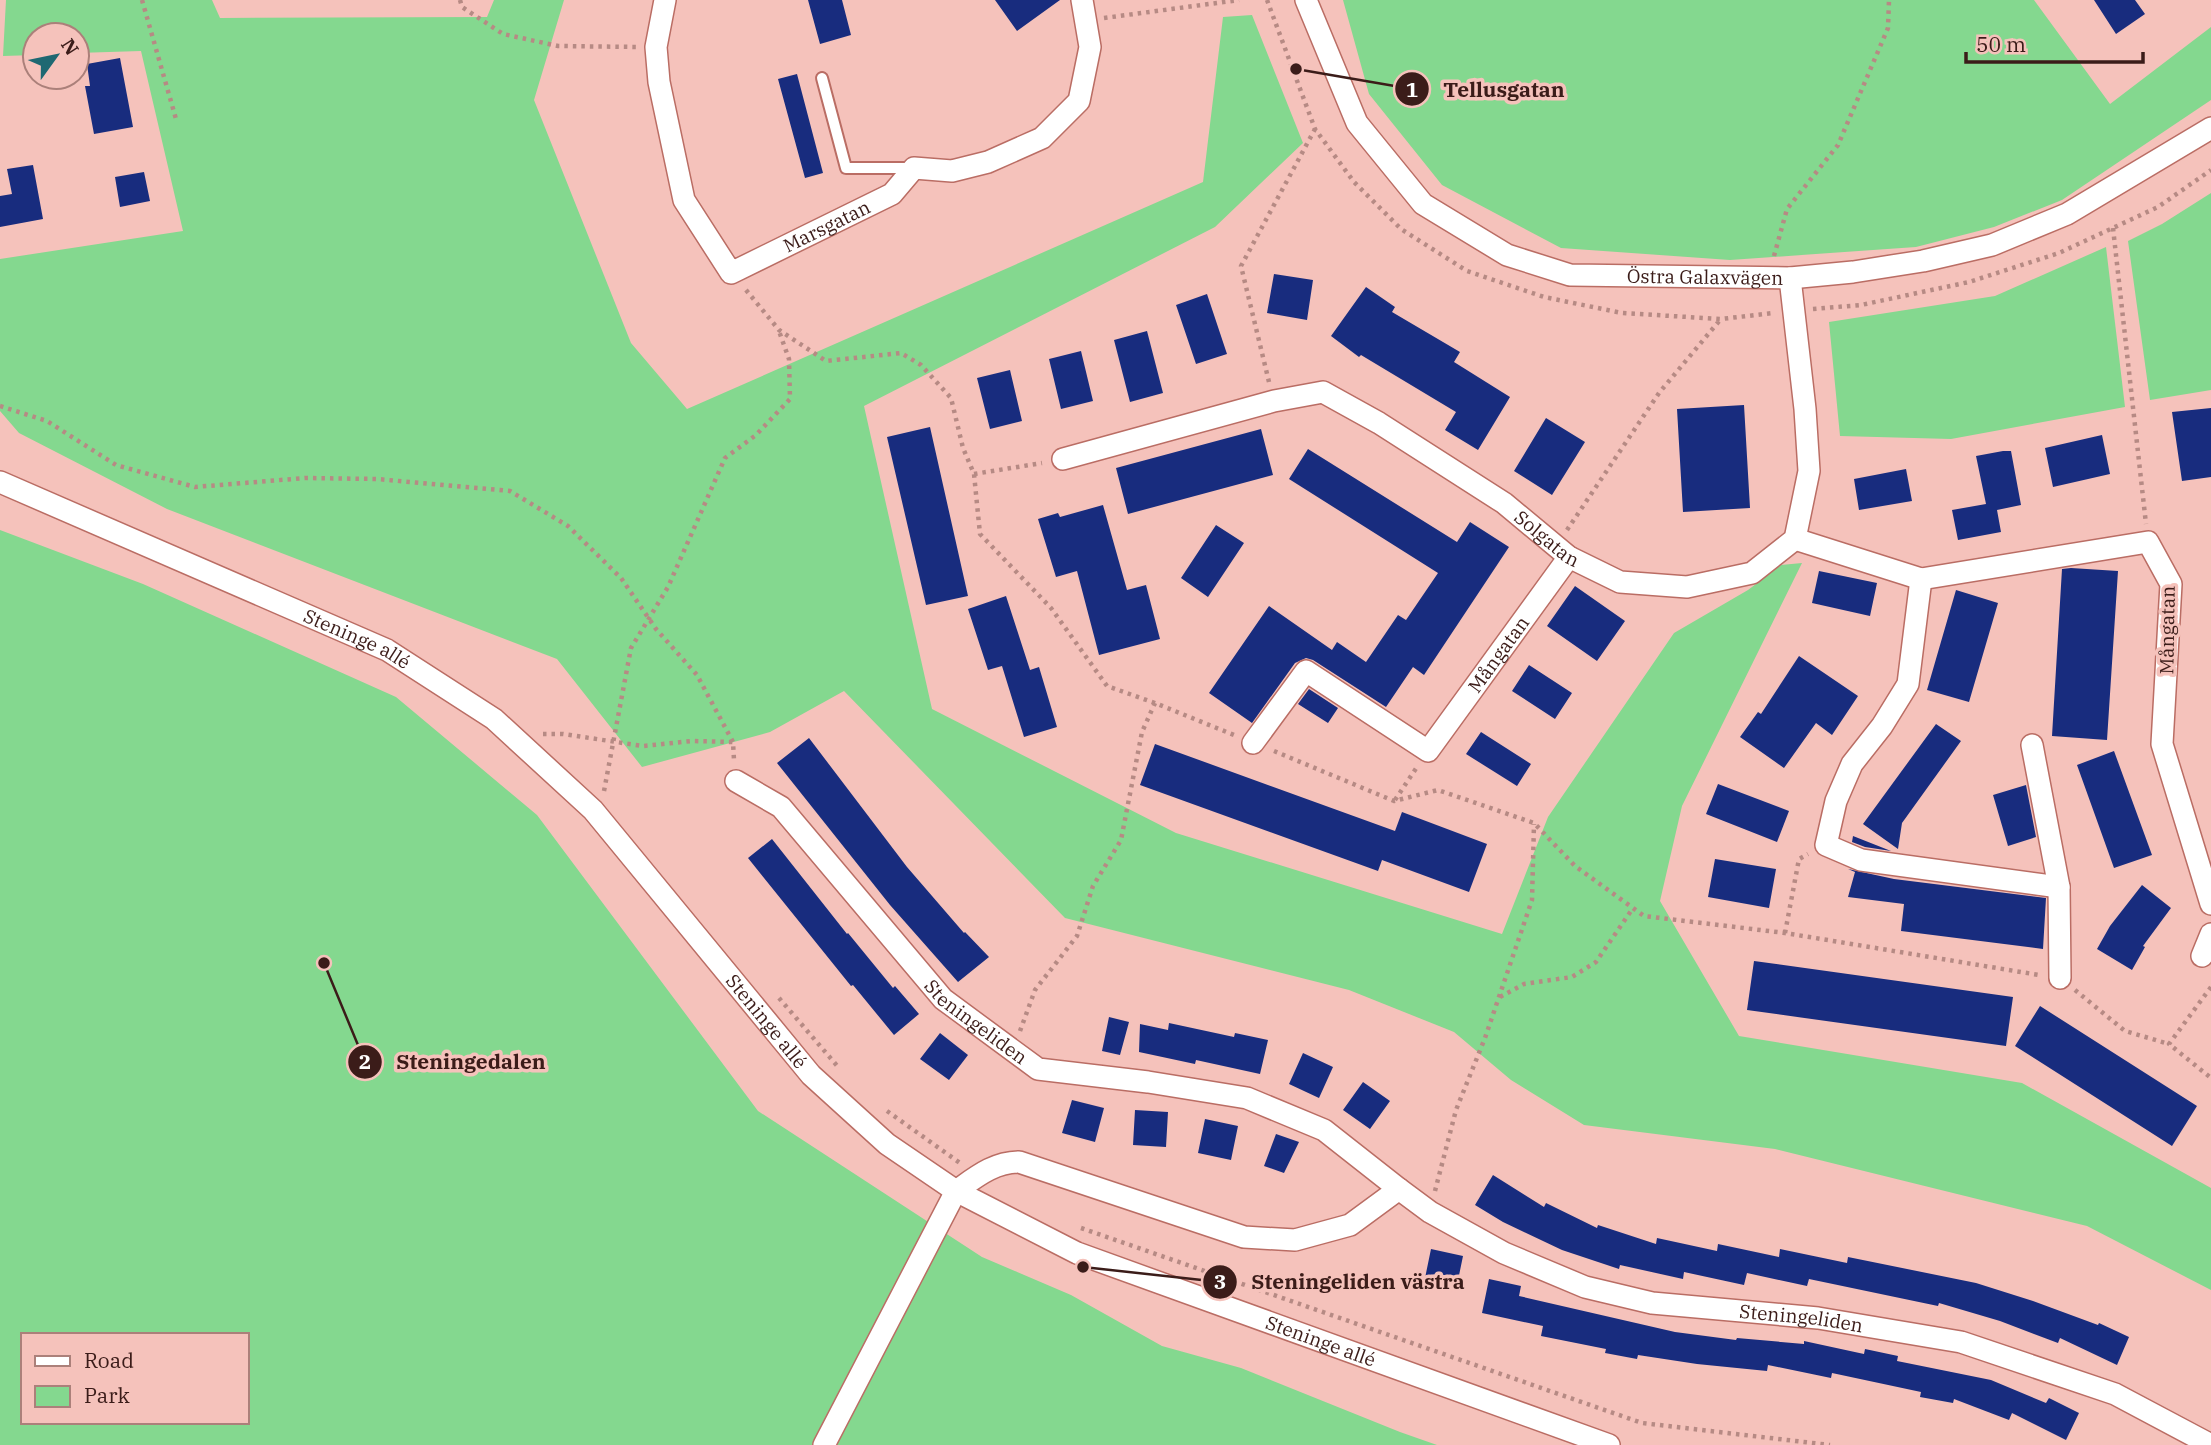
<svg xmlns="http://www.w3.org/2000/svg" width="2211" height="1445" viewBox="0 0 2211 1445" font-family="'IBM Plex Serif',serif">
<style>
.green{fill:#84d88f;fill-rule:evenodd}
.building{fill:#182c7e}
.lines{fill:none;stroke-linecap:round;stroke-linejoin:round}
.lane-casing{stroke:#ba6d64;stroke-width:14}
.street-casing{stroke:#ba6d64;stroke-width:24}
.path{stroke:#b68a84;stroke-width:4.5;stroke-dasharray:3.5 5;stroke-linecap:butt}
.lane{stroke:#fff;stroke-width:10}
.street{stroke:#fff;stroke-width:21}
.labels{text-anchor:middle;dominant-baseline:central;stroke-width:7;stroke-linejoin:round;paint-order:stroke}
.street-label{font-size:19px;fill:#3b1c19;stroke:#f5c2bb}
.leader{fill:none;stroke:#3b1c19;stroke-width:2.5}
.callout-dot{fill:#3b1c19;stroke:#f5c2bb;stroke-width:2.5}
.mark-label{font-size:21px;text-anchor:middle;font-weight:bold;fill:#fff}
.callout-label{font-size:21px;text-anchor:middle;font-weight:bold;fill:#3b1c19;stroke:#f5c2bb;stroke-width:7;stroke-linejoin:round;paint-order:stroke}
</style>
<rect width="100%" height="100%" fill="#f5c2bb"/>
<!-- green -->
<path class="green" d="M 6,0 L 212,0 L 220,18 L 487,17 L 494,0 L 564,0 L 534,100 L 631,343 L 687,409 L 1203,182 L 1223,17 L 1252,15 L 1303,143 L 1215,227 L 864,406 L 932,709 L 1176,833 L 1502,934 L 1548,817 L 1674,633 L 1748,590 L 1781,565 L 1802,563 L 1682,806 L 1660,901 L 1739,1036 L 2022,1083 L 2211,1188 L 2211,1290 L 2087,1226 L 1775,1149 L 1584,1125 L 1511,1080 L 1454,1032 L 1349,990 L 1065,918 L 844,691 L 770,732 L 642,767 L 557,659 L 167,509 L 19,433 L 0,411 L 0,259 L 183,231 L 141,51 L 77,53 L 77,35 L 35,35 L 35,55 L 3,56 Z
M 1343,0 L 2034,0 L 2110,104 L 2211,27 L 2211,100 L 2062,200 L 1994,227 L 1916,247 L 1730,260 L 1561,248 L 1442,185 L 1369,94 Z
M 2211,193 L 2211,390 L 2150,400 L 2128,241 L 2162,224 Z
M 2106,247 L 2125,407 L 1951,439 L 1840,436 L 1829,322 L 1995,296 Z
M 0,530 L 143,584 L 396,697 L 537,815 L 758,1111 L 982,1257 L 1071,1295 L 1162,1346 L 1241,1368 L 1400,1432 L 1437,1445 L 0,1445 ZM 23,1335 L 247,1335 L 247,1422 L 23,1422 Z"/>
<!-- building -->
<path class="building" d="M 808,0 L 842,0 L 851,35 L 820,44 Z
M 995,0 L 1060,0 L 1017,31 Z
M 2094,0 L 2135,0 L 2145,14 L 2116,34 Z
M 120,58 L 133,127 L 94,134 L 85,86 L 90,86 L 87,64 Z
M 797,74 L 823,173 L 805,178 L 778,79 Z
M 33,165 L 43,219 L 0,227 L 0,196 L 12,194 L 7,169 Z
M 144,172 L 150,201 L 120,207 L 115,177 Z
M 1274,274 L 1313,280 L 1307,320 L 1267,313 Z
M 1366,287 L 1395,307 L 1392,312 L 1460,352 L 1454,362 L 1510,397 L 1478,450 L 1445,430 L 1456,412 L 1361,355 L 1359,357 L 1331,336 Z
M 1207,294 L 1227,354 L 1196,364 L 1176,305 Z
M 1147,331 L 1163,393 L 1130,402 L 1114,340 Z
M 1081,351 L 1093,401 L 1061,409 L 1049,359 Z
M 1010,370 L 1022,421 L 990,429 L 977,378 Z
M 1744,405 L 1750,508 L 1683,512 L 1677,409 Z
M 2211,408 L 2211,477 L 2182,481 L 2172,412 Z
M 1546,418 L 1585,442 L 1552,495 L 1514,471 Z
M 930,427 L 968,596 L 926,605 L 887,437 Z
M 1261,429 L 1273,475 L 1128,514 L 1116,468 Z
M 2102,435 L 2110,474 L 2053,487 L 2045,448 Z
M 1308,449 L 1457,542 L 1470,522 L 1509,547 L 1424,675 L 1413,667 L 1386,707 L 1313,660 L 1306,658 L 1295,663 L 1252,723 L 1209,693 L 1269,606 L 1332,650 L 1337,642 L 1366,662 L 1398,615 L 1406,620 L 1438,573 L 1289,479 Z
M 2003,451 L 2011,451 L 2021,505 L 1997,510 L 2001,532 L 1958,540 L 1952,510 L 1986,504 L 1976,456 Z
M 1906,469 L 1912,501 L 1859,510 L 1854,479 Z
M 1103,505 L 1127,590 L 1146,585 L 1160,639 L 1099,655 L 1077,571 L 1056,577 L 1038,519 L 1058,513 L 1060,517 Z
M 1216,525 L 1244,543 L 1208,597 L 1181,578 Z
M 2071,568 L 2118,571 L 2107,740 L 2052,736 L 2062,569 Z
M 1819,571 L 1877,583 L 1870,616 L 1812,603 Z
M 1575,586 L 1625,621 L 1597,661 L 1547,626 Z
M 1956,590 L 1998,603 L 1969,702 L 1927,690 Z
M 1006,596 L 1030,670 L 1039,667 L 1057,727 L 1024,737 L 1002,666 L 988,670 L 968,609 Z
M 1799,656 L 1858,696 L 1832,735 L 1816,723 L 1784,768 L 1740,737 L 1758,712 L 1761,714 Z
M 1529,665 L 1572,693 L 1555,719 L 1512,691 Z
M 1309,689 L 1338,708 L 1328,723 L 1298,704 Z
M 1936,724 L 1961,741 L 1902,823 L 1898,849 L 1863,824 Z
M 1481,732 L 1531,764 L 1517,786 L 1466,754 Z
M 809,738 L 907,867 L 964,933 L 965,932 L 989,957 L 958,982 L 890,905 L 777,763 Z
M 1155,744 L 1395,831 L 1402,812 L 1487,844 L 1469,892 L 1382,860 L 1378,871 L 1140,785 Z
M 2114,751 L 2152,855 L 2114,868 L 2077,765 Z
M 1718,784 L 1789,811 L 1777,842 L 1706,814 Z
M 2026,785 L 2036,837 L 2008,846 L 1993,795 Z
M 1853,836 L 1891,851 L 1865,847 L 1852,842 Z
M 772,839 L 847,934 L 848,933 L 893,988 L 895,986 L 919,1014 L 894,1035 L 853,985 L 851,986 L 748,858 Z
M 1715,859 L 1776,869 L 1769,908 L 1708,897 Z
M 1848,869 L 1894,879 L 2046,898 L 2043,949 L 1901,931 L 1904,904 L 1848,897 L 1855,872 Z
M 2142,885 L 2171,908 L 2143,946 L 2145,947 L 2132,970 L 2097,949 L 2110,926 Z
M 1754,961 L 2013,997 L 2006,1046 L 1747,1010 Z
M 2040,1006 L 2197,1106 L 2172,1146 L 2015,1046 Z
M 1109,1017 L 1129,1022 L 1120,1055 L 1102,1051 Z
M 1169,1023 L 1234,1037 L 1235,1033 L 1268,1040 L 1260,1074 L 1196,1060 L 1195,1064 L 1139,1052 L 1140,1024 L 1168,1030 Z
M 940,1033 L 968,1055 L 949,1080 L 920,1059 Z
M 1303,1053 L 1333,1067 L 1319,1098 L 1289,1084 Z
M 1363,1082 L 1390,1101 L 1370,1129 L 1343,1110 Z
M 1072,1100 L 1104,1108 L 1095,1142 L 1062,1133 Z
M 1135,1110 L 1168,1112 L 1166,1147 L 1133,1145 Z
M 1205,1119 L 1238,1126 L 1231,1160 L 1198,1153 Z
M 1276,1134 L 1299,1142 L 1284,1173 L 1264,1166 Z
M 1493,1175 L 1544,1207 L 1546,1203 L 1597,1228 L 1598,1225 L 1656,1244 L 1657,1238 L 1717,1251 L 1718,1244 L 1779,1257 L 1780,1249 L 1847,1263 L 1848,1257 L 1976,1283 L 2033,1301 L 2098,1325 L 2099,1323 L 2129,1337 L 2117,1365 L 2060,1338 L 2058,1343 L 2000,1321 L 1939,1303 L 1938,1306 L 1809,1279 L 1807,1286 L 1747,1273 L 1744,1285 L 1684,1272 L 1683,1279 L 1620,1265 L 1619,1269 L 1562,1250 L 1503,1222 L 1475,1205 Z
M 1431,1249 L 1463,1256 L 1456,1290 L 1424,1283 Z
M 1489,1279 L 1521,1286 L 1519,1296 L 1675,1332 L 1736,1340 L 1737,1338 L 1804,1344 L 1804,1341 L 1864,1354 L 1865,1349 L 1898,1356 L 1897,1361 L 1991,1380 L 2046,1403 L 2049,1398 L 2079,1413 L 2066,1440 L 2012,1413 L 2009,1420 L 1954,1399 L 1953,1403 L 1920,1397 L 1921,1392 L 1832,1373 L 1831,1378 L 1768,1365 L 1767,1371 L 1697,1364 L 1638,1355 L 1637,1359 L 1605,1353 L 1606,1349 L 1541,1336 L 1543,1326 L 1482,1313 Z"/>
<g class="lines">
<!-- lane casing -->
<g class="lane-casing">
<path id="lane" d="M 822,78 L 846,168 L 914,168"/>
</g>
<!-- street casing -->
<g class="street-casing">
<g id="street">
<path id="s1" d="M 665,0 L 656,47 L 659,82 L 684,200 L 731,273 L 892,194 L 914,168 L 952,171 L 988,162 L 1042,138 L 1079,101 L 1090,47 L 1082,0"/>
<path id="s2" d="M 1306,0 L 1357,123 L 1423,204 L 1507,255 L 1570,275 L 1790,278 L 1853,272 L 1923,261 L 1992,245 L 2067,214 L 2211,128"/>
<path id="s3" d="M 1063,459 L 1274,401 L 1323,392 L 1379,423 L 1504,503 L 1569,557 L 1620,582 L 1687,587 L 1752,573 L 1795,539 L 1809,471 L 1805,409 L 1790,278"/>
<path id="s4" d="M 0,482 L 387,650 L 494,719 L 593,810 L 811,1075 L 887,1144 L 956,1191 L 1077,1253 L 1609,1445"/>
<path d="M 1795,539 L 1921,579 L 2148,542 L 2171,584 L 2162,744 L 2211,904"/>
<path d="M 1921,579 L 1908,684 L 1882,726 L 1852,764 L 1836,801 L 1826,845 L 1861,860 L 2059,887"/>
<path id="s5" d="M 1253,743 L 1306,671 L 1428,751 L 1569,557"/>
<path d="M 2032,745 L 2059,887 L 2060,978"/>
<path id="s6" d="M 736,781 L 781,807 L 943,999 L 1038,1069 L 1148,1082 L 1247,1098 L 1324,1130 L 1399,1189 L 1350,1225 L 1295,1240 L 1244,1237 L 1019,1162 C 994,1162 976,1177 956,1191 L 824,1445"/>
<path d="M 2202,956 L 2211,934"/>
<path id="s7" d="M 1399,1189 L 1430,1212 L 1504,1253 L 1585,1287 L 1652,1303 L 1818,1318 L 1961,1342 L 2115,1394 L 2211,1445"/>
</g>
</g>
<!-- path -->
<path class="path" d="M 142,0 L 176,119
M 460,0 L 462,7 L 503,34 L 558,46 L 638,47
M 1267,0 L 1315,129 L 1354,182 L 1401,229 L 1467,271 L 1544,297 L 1622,313 L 1721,319 L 1773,313
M 1104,18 L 1239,0
M 2113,228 L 2146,524
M 1774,256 L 1787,209 L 1838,145 L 1888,28 L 1889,0
M 746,290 L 779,330 L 826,361 L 901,353 L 921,365 L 951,398 L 963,448 L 974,474 L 980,534 L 1051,608 L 1107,686 L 1155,703 L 1234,735
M 1813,309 L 1861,305 L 1969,282 L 2059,253 L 2158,207 L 2211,170
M 1269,382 L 1241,266 L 1315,129
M 0,406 L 47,421 L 116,465 L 195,487 L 305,478 L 377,479 L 510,491 L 568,526 L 621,578 L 656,629 L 697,675 L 733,742
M 974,474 L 1042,463
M 1567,530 L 1659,393 L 1720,320
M 543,734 L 563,734 L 643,746 L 692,741 L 733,742 L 734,760
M 1274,751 L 1394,801 L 1438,790 L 1534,823 L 1575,866 L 1644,916 L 1785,933 L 2039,975
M 604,791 L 631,648 L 668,587 L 725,458 L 756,435 L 790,399 L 789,359 L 779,331
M 1395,800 L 1417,767
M 1785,933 L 1799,859 L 1808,854
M 2211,987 L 2169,1044 L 2211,1078
M 2075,990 L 2125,1031 L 2169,1044
M 1500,997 L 1524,984 L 1572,977 L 1596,962 L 1633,908
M 779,998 L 839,1068
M 1020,1031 L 1035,990 L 1077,936 L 1093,886 L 1121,840 L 1142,732 L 1155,703
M 887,1111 L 960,1163
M 1435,1191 L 1456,1110 L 1485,1038 L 1532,900 L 1534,824
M 1081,1228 L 1642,1423 L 1830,1445"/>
<!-- lane -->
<use href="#lane" class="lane"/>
<!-- street -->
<use href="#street" class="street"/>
</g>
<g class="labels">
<!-- street labels -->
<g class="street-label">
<text stroke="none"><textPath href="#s1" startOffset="397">Marsgatan</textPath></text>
<text stroke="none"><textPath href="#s2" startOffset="537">Östra Galaxvägen</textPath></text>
<text stroke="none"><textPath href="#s3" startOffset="537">Solgatan</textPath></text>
<text transform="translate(2167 630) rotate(-89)">Mångatan</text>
<text stroke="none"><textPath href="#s4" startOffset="390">Steninge allé</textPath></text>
<text stroke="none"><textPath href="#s5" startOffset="355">Mångatan</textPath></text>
<text stroke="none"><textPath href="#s6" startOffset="343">Steningeliden</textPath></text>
<text stroke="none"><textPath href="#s4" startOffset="957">Steninge allé</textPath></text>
<text stroke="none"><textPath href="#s7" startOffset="430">Steningeliden</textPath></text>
<text stroke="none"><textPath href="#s4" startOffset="1608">Steninge allé</textPath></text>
</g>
</g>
<!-- callouts -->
<path class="leader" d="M1296 69L1412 89M324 963L365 1062M1083 1267L1220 1282"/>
<g class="callout-dot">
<circle cx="1296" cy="69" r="7"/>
<circle cx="324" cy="963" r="7"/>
<circle cx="1083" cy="1267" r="7"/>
<circle cx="1412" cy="89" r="18"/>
<circle cx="365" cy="1062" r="18"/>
<circle cx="1220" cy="1282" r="18"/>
</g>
<g class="mark-label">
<text x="1412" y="97">1</text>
<text x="365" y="1069">2</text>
<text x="1220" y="1289">3</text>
</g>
<g class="callout-label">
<text x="1504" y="97">Tellusgatan</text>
<text x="471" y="1069">Steningedalen</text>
<text x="1358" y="1289">Steningeliden västra</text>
</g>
<!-- legend -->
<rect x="21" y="1333" width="228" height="91" fill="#f5c2bb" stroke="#ab807a" stroke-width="2"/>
<rect x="35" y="1356" width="35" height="10" fill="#ffffff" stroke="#ab807a" stroke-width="2"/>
<text x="84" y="1368" font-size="21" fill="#3b1c19">Road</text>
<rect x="35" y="1386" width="35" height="21" fill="#84d88f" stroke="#ab807a" stroke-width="2"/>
<text x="84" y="1403" font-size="21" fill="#3b1c19">Park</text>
<!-- north arrow -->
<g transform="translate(56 56) rotate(57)"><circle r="33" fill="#f5c2bb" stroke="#ab807a" stroke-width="2"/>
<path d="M0-5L12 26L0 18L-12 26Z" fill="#1e6872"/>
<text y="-10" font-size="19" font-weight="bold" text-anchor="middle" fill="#3b1c19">N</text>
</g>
<!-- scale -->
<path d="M1966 52v10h177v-10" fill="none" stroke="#3b1c19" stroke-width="3.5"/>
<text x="1976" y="52" font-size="21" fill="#3b1c19" stroke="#f5c2bb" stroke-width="5" paint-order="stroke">50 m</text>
</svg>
